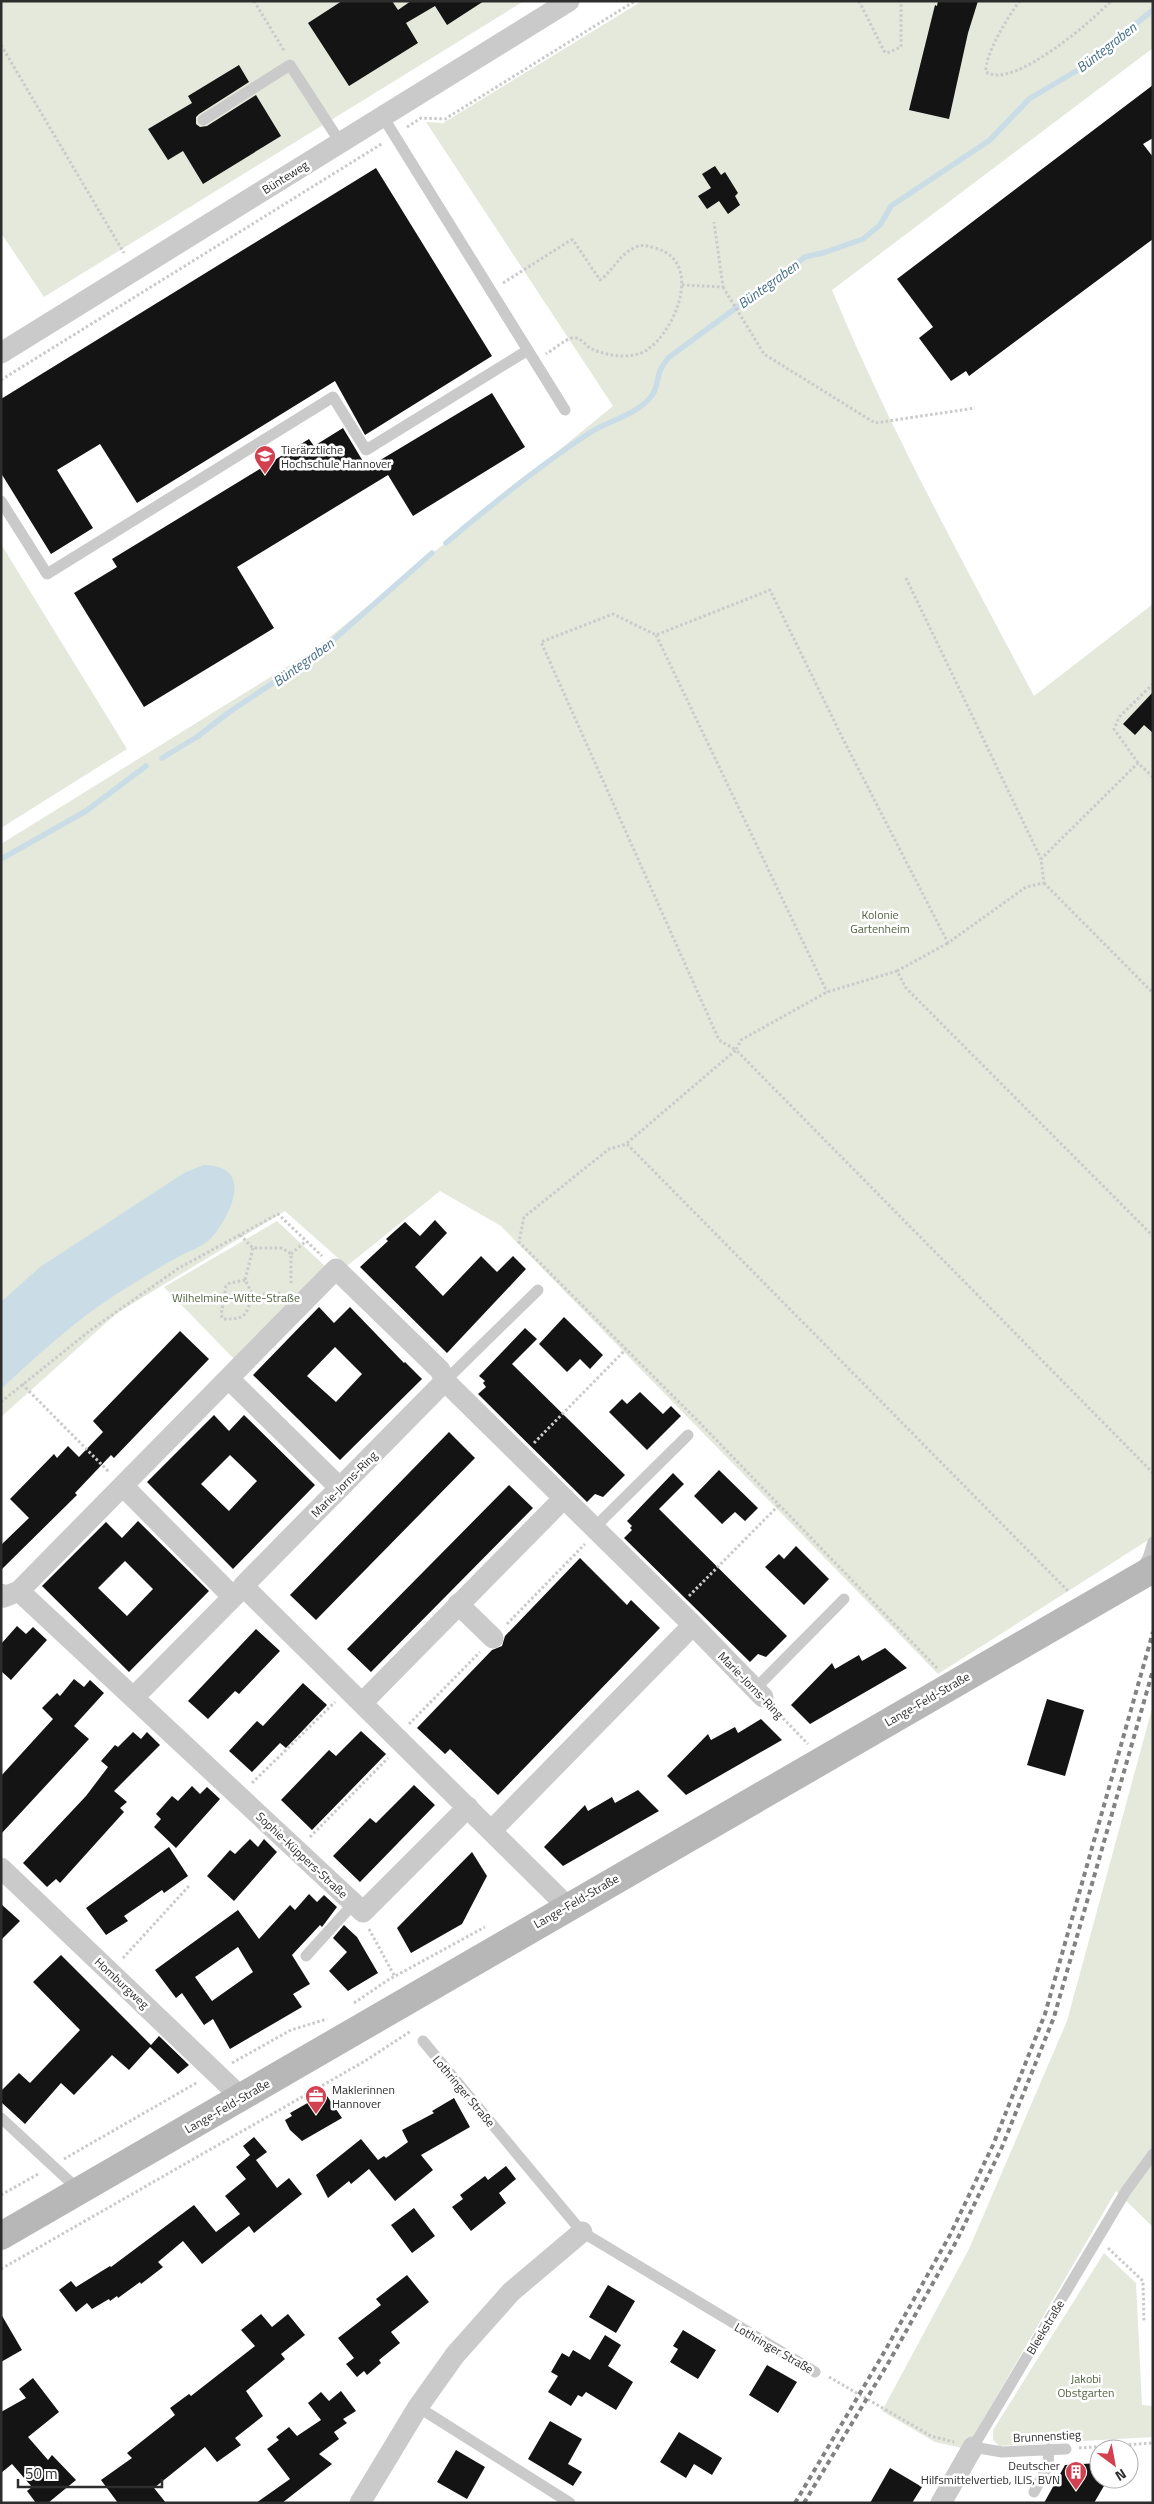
<svg xmlns="http://www.w3.org/2000/svg" width="1154" height="2504" viewBox="0 0 1154 2504" font-family="'Titillium Web',sans-serif">
<style>
.green{fill:#e4e9dc}
.water{fill:#cadde7}
.lines{fill:none;stroke-linecap:round;stroke-linejoin:round}
.stream{stroke:#cadde7;stroke-width:5.5}
.building{fill:#141414;fill-rule:evenodd}
.path{stroke:#cacaca;stroke-width:3;stroke-dasharray:2.5 2.5;stroke-linecap:butt}
.lane{stroke:#cacaca;stroke-width:11}
.street{stroke:#cacaca;stroke-width:21}
.secondary{stroke:#b7b7b7;stroke-width:28}
.rail{stroke:#828282;stroke-width:4;stroke-dasharray:5 4;stroke-linecap:butt}
.labels{text-anchor:middle;dominant-baseline:central;stroke-width:5;stroke-linejoin:round;paint-order:stroke}
.street-label{font-size:12px;fill:#2d2d2d;stroke:#fff}
.poi-label{font-size:12px;fill:#2d2d2d;stroke:#fff;text-anchor:start}
.park-label{font-size:12px;fill:#526440;stroke:#fff}
.water-label{font-size:14px;font-style:italic;fill:#446f87;stroke:#fff}
</style>
<rect width="100%" height="100%" fill="#fff"/>
<!-- green -->
<path class="green" d="M 1,1 L 524,1 L 44,297 L 1,233 Z
M 642,1 L 1153,1 L 1153,48 L 832,290 C 890,430 963,562 1034,696 L 1153,604 L 1153,1537 L 938,1674 L 501,1226 L 440,1191 L 347,1266 L 285,1211 L 117,1313 L 1,1417 L 1,844 L 314,650 L 613,406 L 426,122 L 443,123 Z
M 1,544 L 127,749 L 1,828 Z
M 277,1221 L 326,1267 L 236,1361 L 164,1287 Z
M 1153,1705 L 1153,2227 L 1116,2191 L 966,2449 L 935,2442 L 882,2411 L 969,2249 L 1067,2021 Z
M 1104,2253 L 1136,2283 L 1142,2405 L 1153,2406 L 1153,2437 L 999,2446 L 993,2440 L 993,2430 Z"/>
<!-- water -->
<path class="water" d="M 203,1165 C 254,1165 232,1213 213,1236 C 205,1246 191,1250 180,1256 C 158,1268 137,1281 115,1295 C 73,1322 38,1355 1,1389 L 1,1302 L 40,1267 L 184,1173 Z"/>
<g class="lines">
<!-- stream -->
<path class="stream" d="M 446,543 C 492,504 540,465 591,432 C 609,421 635,415 650,398 C 657,390 656,384 659,374 C 660,368 665,363 668,358 L 805,257 L 826,252 L 863,239 L 880,225 L 891,206 L 990,140 L 1029,99 L 1083,67 L 1153,10
M 162,758 L 197,737 L 228,713 L 322,650 L 432,553
M 1,859 L 86,811 L 146,766"/>
</g>
<!-- building -->
<path class="building" d="M 342,1 L 392,1 L 398,10 L 411,1 L 484,1 L 447,25 L 435,6 L 406,23 L 418,43 L 349,86 L 308,23 Z
M 938,1 L 978,1 L 968,33 L 949,119 L 909,110 L 935,5 L 937,6 Z
M 239,65 L 249,82 L 199,114 L 196,117 L 196,124 L 200,127 L 207,126 L 256,95 L 281,136 L 203,184 L 183,151 L 168,160 L 148,129 L 192,103 L 188,96 Z
M 1153,85 L 1153,138 L 1143,144 L 1153,157 L 1153,239 L 969,376 L 966,371 L 951,381 L 919,338 L 933,327 L 897,279 Z
M 715,166 L 721,175 L 725,172 L 738,193 L 735,196 L 740,205 L 728,214 L 719,201 L 707,209 L 698,196 L 711,188 L 702,174 Z
M 376,168 L 492,356 L 365,435 L 335,381 L 137,503 L 100,444 L 57,470 L 93,528 L 51,554 L 1,473 L 1,399 Z
M 492,393 L 525,447 L 413,516 L 388,475 L 237,567 L 274,628 L 144,707 L 74,593 L 117,567 L 112,559 L 309,439 L 314,446 L 343,428 L 367,468 Z
M 1153,692 L 1153,733 L 1144,725 L 1135,735 L 1123,724 Z
M 435,1220 L 447,1233 L 415,1267 L 443,1296 L 481,1256 L 497,1272 L 513,1256 L 526,1269 L 447,1353 L 360,1267 L 388,1241 L 386,1239 L 405,1222 L 420,1236 Z
M 319,1307 L 334,1323 L 350,1307 L 404,1363 L 405,1362 L 422,1379 L 340,1460 L 253,1375 ZM 335,1347 L 362,1374 L 336,1402 L 307,1376 Z
M 564,1317 L 603,1355 L 590,1369 L 580,1359 L 567,1372 L 539,1344 Z
M 525,1328 L 537,1339 L 512,1364 L 625,1475 L 603,1497 L 595,1494 L 587,1502 L 478,1394 L 486,1387 L 483,1383 L 485,1381 L 479,1376 Z
M 180,1331 L 209,1359 L 114,1458 L 111,1455 L 75,1493 L 77,1495 L 1,1570 L 1,1545 L 29,1518 L 10,1499 L 54,1454 L 57,1458 L 68,1446 L 79,1457 L 103,1432 L 93,1421 Z
M 640,1392 L 663,1414 L 671,1406 L 681,1416 L 647,1450 L 609,1412 L 622,1399 L 627,1404 Z
M 214,1415 L 229,1431 L 244,1415 L 315,1485 L 233,1569 L 147,1482 ZM 230,1455 L 257,1481 L 229,1511 L 201,1484 Z
M 449,1432 L 475,1458 L 316,1620 L 290,1595 Z
M 719,1470 L 758,1508 L 745,1521 L 735,1512 L 722,1524 L 694,1496 Z
M 673,1473 L 684,1484 L 659,1509 L 787,1636 L 766,1657 L 758,1654 L 750,1662 L 624,1538 L 632,1530 L 630,1528 L 632,1526 L 627,1521 Z
M 509,1485 L 533,1508 L 371,1672 L 347,1649 Z
M 138,1521 L 209,1591 L 129,1672 L 42,1586 L 106,1522 L 122,1538 ZM 125,1561 L 153,1589 L 127,1616 L 98,1588 Z
M 796,1546 L 829,1579 L 804,1605 L 765,1567 L 779,1554 L 784,1559 Z
M 580,1558 L 627,1605 L 631,1600 L 660,1628 L 498,1795 L 450,1749 L 445,1754 L 417,1728 L 492,1650 L 502,1646 L 505,1636 Z
M 17,1626 L 26,1634 L 33,1627 L 47,1640 L 11,1680 L 1,1671 L 1,1644 Z
M 256,1629 L 280,1651 L 239,1694 L 235,1691 L 208,1719 L 188,1701 Z
M 885,1648 L 907,1668 L 810,1724 L 791,1705 L 832,1663 L 835,1669 L 859,1655 L 862,1661 Z
M 74,1679 L 84,1687 L 90,1680 L 104,1693 L 74,1726 L 89,1739 L 1,1834 L 1,1776 L 53,1719 L 42,1708 L 57,1693 L 60,1696 Z
M 303,1683 L 327,1705 L 286,1748 L 280,1743 L 252,1772 L 229,1751 L 257,1721 L 263,1726 Z
M 1047,1699 L 1084,1710 L 1065,1776 L 1027,1765 Z
M 761,1719 L 782,1740 L 686,1795 L 667,1776 L 708,1734 L 711,1740 L 735,1727 L 738,1733 Z
M 361,1731 L 386,1754 L 312,1830 L 281,1800 L 329,1750 L 336,1756 Z
M 133,1732 L 141,1739 L 147,1732 L 160,1745 L 114,1791 L 127,1802 L 120,1808 L 124,1812 L 60,1883 L 56,1879 L 47,1887 L 23,1863 L 86,1796 L 108,1767 L 101,1761 L 115,1745 L 118,1747 Z
M 414,1785 L 435,1805 L 360,1882 L 333,1856 L 370,1818 L 376,1823 Z
M 192,1786 L 200,1794 L 207,1787 L 220,1799 L 176,1848 L 154,1827 L 161,1819 L 156,1814 L 172,1796 L 178,1801 Z
M 638,1790 L 659,1811 L 563,1866 L 544,1847 L 585,1805 L 588,1811 L 612,1797 L 615,1803 Z
M 250,1839 L 258,1847 L 264,1839 L 277,1852 L 234,1901 L 207,1876 L 230,1850 L 235,1854 Z
M 169,1847 L 188,1876 L 164,1893 L 162,1890 L 124,1916 L 128,1921 L 106,1935 L 86,1908 Z
M 472,1852 L 487,1876 L 462,1924 L 411,1953 L 397,1928 Z
M 309,1894 L 317,1902 L 324,1895 L 337,1907 L 322,1927 L 320,1925 L 292,1955 L 310,1984 L 293,1994 L 302,2007 L 230,2049 L 213,2019 L 204,2025 L 182,1993 L 176,1998 L 155,1970 L 238,1910 L 259,1939 L 290,1905 L 295,1910 ZM 238,1947 L 253,1972 L 212,2001 L 195,1977 Z
M 1,1904 L 20,1921 L 1,1940 Z
M 344,1925 L 357,1937 L 378,1973 L 348,1991 L 329,1971 L 347,1952 L 333,1938 Z
M 61,1955 L 151,2045 L 159,2036 L 189,2065 L 178,2074 L 150,2047 L 129,2070 L 112,2055 L 74,2095 L 61,2083 L 25,2124 L 1,2102 L 1,2091 L 19,2073 L 30,2083 L 80,2030 L 33,1982 Z
M 325,2093 L 342,2118 L 302,2141 L 290,2130 L 285,2120 L 292,2116 L 290,2113 Z
M 454,2098 L 470,2127 L 421,2155 L 433,2170 L 395,2201 L 369,2169 L 351,2184 L 349,2181 L 328,2198 L 316,2175 L 361,2139 L 378,2160 L 384,2156 L 386,2158 L 408,2142 L 402,2130 L 434,2113 L 432,2111 Z
M 254,2137 L 267,2152 L 256,2160 L 277,2188 L 289,2178 L 302,2194 L 254,2233 L 249,2226 L 202,2264 L 183,2241 L 158,2262 L 163,2267 L 141,2284 L 140,2282 L 118,2298 L 117,2296 L 110,2301 L 109,2299 L 92,2309 L 87,2303 L 76,2312 L 59,2290 L 71,2281 L 76,2287 L 110,2266 L 111,2267 L 194,2205 L 216,2232 L 240,2214 L 225,2196 L 246,2179 L 236,2167 L 250,2155 L 243,2146 Z
M 506,2166 L 516,2179 L 499,2193 L 506,2203 L 471,2231 L 452,2207 L 463,2199 L 460,2195 L 485,2176 L 488,2180 Z
M 414,2208 L 435,2236 L 412,2253 L 391,2225 Z
M 407,2275 L 429,2302 L 391,2332 L 400,2343 L 379,2360 L 381,2363 L 367,2375 L 364,2371 L 357,2377 L 346,2364 L 354,2358 L 338,2338 L 381,2305 L 376,2299 Z
M 608,2285 L 635,2301 L 616,2333 L 589,2317 Z
M 1,2314 L 22,2350 L 1,2362 Z
M 261,2314 L 272,2327 L 288,2314 L 305,2335 L 281,2354 L 285,2359 L 246,2391 L 263,2416 L 235,2438 L 241,2445 L 217,2462 L 205,2447 L 154,2488 L 166,2503 L 118,2503 L 101,2480 L 132,2458 L 127,2453 L 175,2415 L 170,2408 L 189,2394 L 191,2396 L 255,2346 L 241,2330 Z
M 683,2330 L 716,2350 L 698,2379 L 670,2362 L 678,2349 L 673,2346 Z
M 605,2335 L 621,2345 L 608,2366 L 633,2382 L 616,2410 L 586,2392 L 582,2397 L 578,2395 L 571,2406 L 548,2392 L 558,2376 L 551,2372 L 562,2353 L 569,2357 L 573,2350 L 590,2360 Z
M 767,2365 L 797,2382 L 778,2413 L 749,2395 Z
M 33,2378 L 59,2412 L 28,2437 L 48,2460 L 52,2455 L 76,2480 L 48,2503 L 36,2503 L 27,2491 L 32,2487 L 12,2464 L 1,2473 L 1,2412 L 26,2398 L 19,2389 Z
M 341,2391 L 356,2411 L 343,2419 L 347,2423 L 334,2432 L 339,2439 L 319,2454 L 332,2464 L 282,2503 L 256,2503 L 290,2479 L 267,2449 L 279,2440 L 276,2437 L 289,2427 L 297,2436 L 321,2420 L 308,2403 L 321,2392 L 329,2401 Z
M 550,2421 L 582,2439 L 568,2464 L 582,2472 L 573,2486 L 528,2459 Z
M 679,2432 L 722,2458 L 712,2475 L 694,2464 L 686,2478 L 660,2462 Z
M 456,2450 L 485,2467 L 467,2499 L 437,2482 Z
M 1099,2463 L 1099,2479 L 1108,2479 L 1094,2503 L 1044,2503 L 1065,2465 Z
M 890,2468 L 922,2487 L 912,2503 L 870,2503 Z"/>
<g class="lines">
<!-- path -->
<path class="path" d="M 254,1 L 285,52
M 859,1 L 884,51 L 887,53 L 901,47 L 901,1
M 1020,1 C 1009,14 984,56 986,72 C 1013,90 1092,21 1111,1
M 1,45 L 124,253
M 407,127 L 421,118 L 445,119 L 635,1
M 503,283 L 571,240 L 573,240 L 600,280 C 614,270 619,254 636,247 C 643,244 648,246 655,248 C 704,261 676,330 647,350 C 632,360 607,356 592,349 C 585,346 581,336 572,338 C 564,340 554,349 546,354
M 682,285 L 723,287 L 714,222
M 723,287 L 764,354 L 875,423 L 975,408
M 1,380 L 383,143
M 906,578 L 1041,859
M 656,635 L 827,992
M 1138,763 L 1114,729 L 1119,717 L 1153,684
M 1153,777 L 1138,763 L 1041,859 L 1044,883 L 1026,887 L 948,943 L 842,737 L 770,590 L 656,635 L 613,614 L 541,642 L 719,1040 L 736,1050 L 741,1040 L 827,992 L 897,971 L 906,988 L 1153,1236
M 1044,883 L 1153,993
M 897,971 L 948,943
M 627,1143 L 736,1050 L 1153,1473
M 240,1235 L 253,1248 L 282,1248 L 291,1254 L 291,1285
M 253,1248 L 245,1280 L 253,1295 L 283,1293
M 291,1254 L 306,1241
M 245,1280 L 230,1283 L 226,1286 L 221,1315 L 223,1319 C 247,1319 245,1316 253,1295
M 22,1384 L 109,1472
M 1,1402 L 92,1329 L 179,1268 L 278,1214 L 322,1256
M 534,1443 L 626,1349
M 689,1596 L 779,1505
M 507,1624 L 585,1544
M 937,1668 L 697,1420 L 519,1242 L 524,1217 L 609,1149 L 627,1144 L 1068,1591
M 776,1711 L 808,1744
M 409,1724 L 480,1652
M 252,1783 L 335,1702
M 310,1837 L 388,1758
M 369,1929 L 395,1977
M 123,1958 L 189,1886
M 354,2003 L 388,1980 L 485,1927
M 232,2063 L 291,2030 L 327,2019
M 64,2159 L 198,2082
M 1,2195 L 40,2173
M 1108,2248 L 1143,2281 L 1144,2323
M 1,2269 L 365,2061 L 411,2031
M 829,2377 L 931,2436 L 954,2442
M 1079,2448 L 1153,2443"/>
<!-- lane -->
<path class="lane" d="M 383,117 L 565,410
M 203,120 L 290,65 L 340,142
M 1,501 L 47,574 L 333,397 L 366,450 L 528,350
M 445,1381 L 538,1290
M 594,1528 L 688,1435
M 1141,1569 L 1148,1558 L 1153,1542
M 755,1689 L 844,1599
M 306,1956 L 354,1903
M 423,2041 L 582,2232 L 815,2372
M 1,2118 L 79,2190
M 418,2407 L 570,2503
M 1066,2449 L 1002,2452 L 973,2447 L 1126,2191 L 1153,2154
M 1034,2492 L 1048,2466 L 1049,2449"/>
<!-- street -->
<path class="street" d="M 1,353 L 569,1
M 229,1379 L 340,1488
M 123,1486 L 233,1597
M 19,1591 L 336,1269 L 440,1370 L 445,1381
M 1,1594 L 4,1597 L 19,1591 L 363,1912 L 468,1807
M 458,1604 L 493,1638
M 134,1697 L 243,1587
M 362,1703 L 564,1498
M 492,1830 L 693,1625
M 1,1868 L 242,2098
M 568,1907 L 243,1586 L 445,1381 L 693,1625 L 763,1697
M 360,2503 L 418,2407 L 455,2355 L 511,2292 L 582,2232
M 941,2503 L 973,2447"/>
<!-- secondary -->
<path class="secondary" d="M 1,2236 L 1153,1569"/>
<!-- rail -->
<path class="rail" d="M 795,2503 L 882,2356 L 950,2235 L 993,2145 L 1045,2014 L 1153,1632
M 804,2503 L 890,2360 L 957,2240 L 1002,2147 L 1054,2017 L 1153,1670"/>
</g>
<!-- icons -->
<defs>
<g id="university-pin" transform="scale(1.125)"><path d="M0 17L-7.5 6A9.5 9.5 0 1 1 7.5 6Z" fill="#d34151" stroke="#fff"/><path d="M0-5L7-2L0 1L-7-2ZM-4 1L0 2.5L4 1V4Q0 6-4 4Z" fill="#fff"/></g>
<g id="office-pin" transform="scale(1.125)"><path d="M0 17L-7.5 6A9.5 9.5 0 1 1 7.5 6Z" fill="#d34151" stroke="#fff"/><path d="M-6-3h4V-5.5h4V-3h4V5H-6ZM-1-4.5V-3h2v-1.5ZM-6 0V1H6V0Z" fill="#fff"/></g>
<g id="building-pin" transform="scale(1.125)"><path d="M0 17L-7.5 6A9.5 9.5 0 1 1 7.5 6Z" fill="#d34151" stroke="#fff"/><path d="M-4-6H4V6H1V3H-1V6H-4ZM-2.5-4.3h1.7v1.8h-1.7ZM.8-4.3h1.7v1.8H.8ZM-2.5-1h1.7V.8h-1.7ZM.8-1h1.7V.8H.8Z" fill="#fff"/></g>
</defs>
<g fill-rule="evenodd">
<use href="#university-pin" x="265" y="456"/>
<use href="#office-pin" x="316" y="2096"/>
<use href="#building-pin" x="1076" y="2472"/>
</g>
<g class="labels">
<!-- street labels -->
<g class="street-label">
<text transform="translate(285 177) rotate(-32)">Bünteweg</text>
<text transform="translate(344 1484) rotate(-45)">Marie-Jorns-Ring</text>
<text transform="translate(751 1685) rotate(46)">Marie-Jorns-Ring</text>
<text transform="translate(927 1699) rotate(-30)">Lange-Feld-Straße</text>
<text transform="translate(302 1855) rotate(43)">Sophie-Küppers-Straße</text>
<text transform="translate(576 1901) rotate(-30)">Lange-Feld-Straße</text>
<text transform="translate(122 1983) rotate(43)">Homburgweg</text>
<text transform="translate(464 2091) rotate(50)">Lothringer Straße</text>
<text transform="translate(227 2106) rotate(-30)">Lange-Feld-Straße</text>
<text transform="translate(1045 2327) rotate(-59)">Bleekstraße</text>
<text transform="translate(774 2348) rotate(30)">Lothringer Straße</text>
<text transform="translate(1047 2436) rotate(-3)">Brunnenstieg</text>
</g>
<!-- poi labels -->
<g class="poi-label">
<text x="281" y="449">Tierärztliche<tspan x="281" dy="14">Hochschule Hannover</tspan></text>
<text x="332" y="2089">Maklerinnen<tspan x="332" dy="14">Hannover</tspan></text>
<text x="1060" y="2465" text-anchor="end">Deutscher<tspan x="1060" dy="14">Hilfsmittelvertieb, ILIS, BVN</tspan></text>
</g>
<!-- park labels -->
<g class="park-label">
<text x="880" y="914">Kolonie<tspan x="880" dy="14">Gartenheim</tspan></text>
<text x="236" y="1297">Wilhelmine-Witte-Straße</text>
<text x="1086" y="2378">Jakobi<tspan x="1086" dy="14">Obstgarten</tspan></text>
</g>
<!-- water labels -->
<g class="water-label">
<text transform="translate(1106 47) rotate(-38)">Büntegraben</text>
<text transform="translate(768 284) rotate(-36)">Büntegraben</text>
<text transform="translate(303 662) rotate(-36)">Büntegraben</text>
</g>
</g>
<!-- border -->
<rect width="1154" height="2504" fill="none" stroke="#2d2d2d" stroke-width="5"/>
<!-- north arrow -->
<g transform="translate(1114 2464) rotate(148)"><circle r="24" fill="#ffffff" stroke="#ababab"/>
<path d="M0-4L9 19L0 12L-9 19Z" fill="#d34151"/>
<text y="-8" font-size="14" font-weight="bold" text-anchor="middle" fill="#2d2d2d">N</text>
</g>
<!-- scale -->
<path d="M18 2479v8h144v-8" fill="none" stroke="#2d2d2d" stroke-width="2.5"/>
<text x="25" y="2479" font-size="15" fill="#2d2d2d" stroke="#ffffff" stroke-width="4" paint-order="stroke">50 m</text>
</svg>
